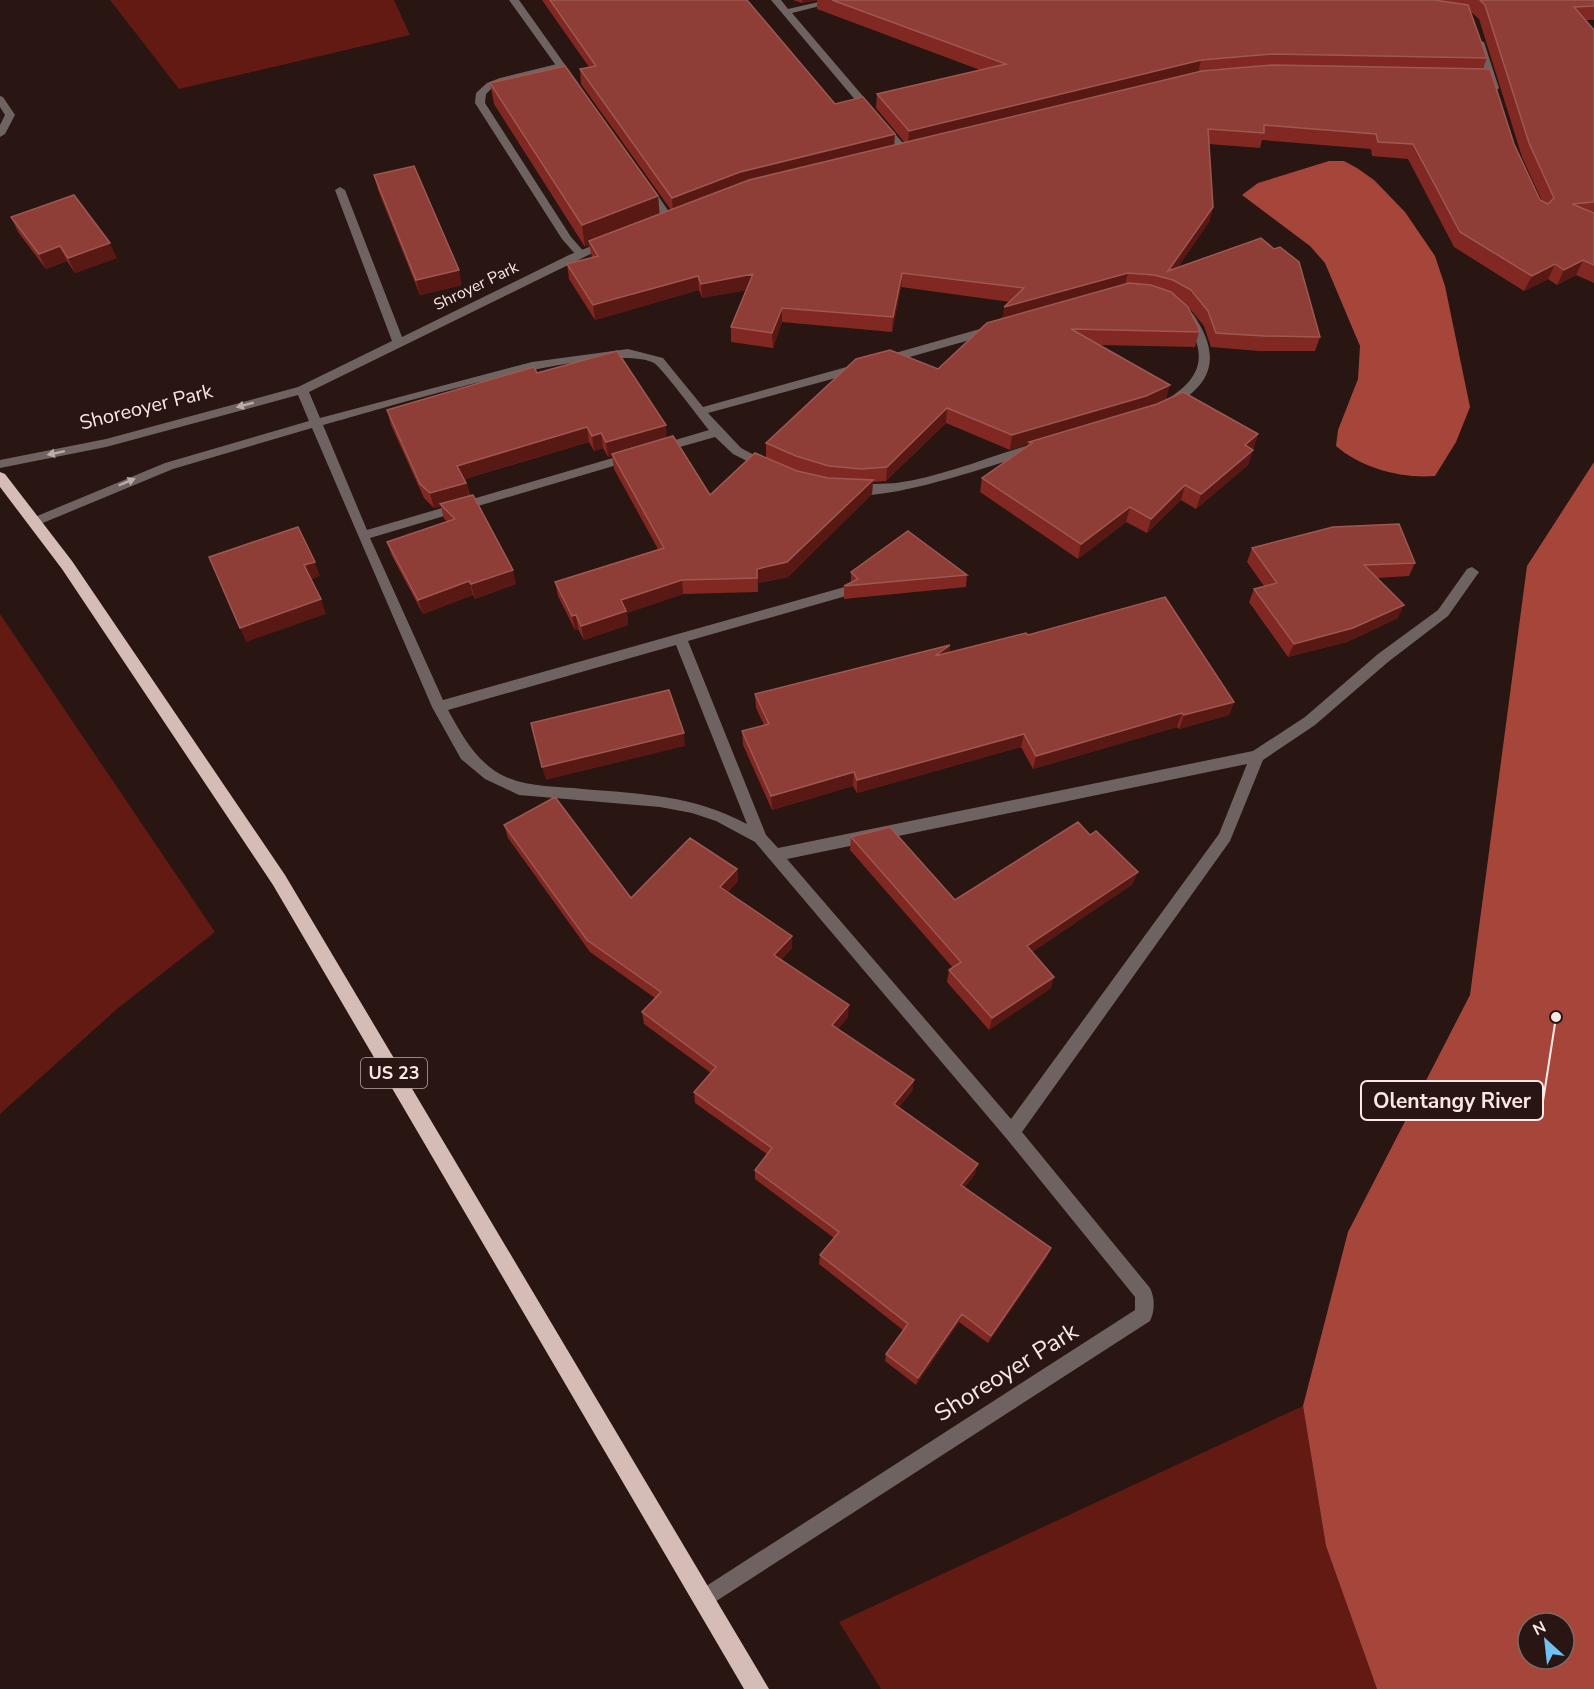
<svg xmlns="http://www.w3.org/2000/svg" width="1594" height="1689" viewBox="0 0 1594 1689" font-family="'Nunito Sans',sans-serif">
<style>
.green{fill:#621a13}
.water{fill:#a6463b;fill-rule:evenodd}
.lines{fill:none;stroke-linecap:round;stroke-linejoin:round}
.service{fill:#6f6361;fill-rule:evenodd}
.minor{fill:#6f6361;fill-rule:evenodd}
.trunk{fill:#d6bcb7;fill-rule:evenodd}
.wall{fill:#812822;fill-rule:evenodd}
.shaded-wall{fill:#581813}
.building{fill:#8e3d37;stroke:#9e5852;stroke-width:1.5}
.oneway{fill:#baadaa}
.labels{text-anchor:middle;dominant-baseline:central;stroke-width:4.5;stroke-linejoin:round;paint-order:stroke}
.far-street-label{font-size:16px;fill:#f8e9e6;stroke:#291512}
.shield{fill:#291512;stroke:#baa9a6;stroke-width:1.5}
.shield-label{font-size:18px;font-weight:bold;fill:#f8e9e6}
.street-label{font-size:20px;fill:#f8e9e6;stroke:#291512}
.near-street-label{font-size:24px;fill:#f8e9e6;stroke:#291512}
.leader{fill:none;stroke:#f8e9e6;stroke-width:2}
.callout-dot{fill:#f8e9e6;stroke:#291512;stroke-width:2}
.callout{fill:#291512;stroke:#f8e9e6;stroke-width:2}
.callout-label{font-size:21px;text-anchor:middle;font-weight:bold;fill:#f8e9e6}
</style>
<rect width="100%" height="100%" fill="#291512"/>
<!-- green -->
<path class="green" d="M 110,0 L 394,0 L 410,35 L 179,89 Z
M 0,614 L 215,932 L 117,1009 L 0,1114 Z
M 1303,1406 L 1326,1546 L 1377,1689 L 881,1689 L 839,1622 Z"/>
<!-- water -->
<path class="water" d="M 1329,161 L 1344,161 L 1357,168 L 1374,180 L 1405,212 L 1435,256 L 1445,286 L 1470,407 L 1456,442 L 1435,476 C 1402,479 1361,468 1336,446 L 1338,430 L 1358,379 L 1360,346 L 1325,263 L 1310,246 L 1242,195 L 1258,183 Z
M 1594,462 L 1594,1689 L 1377,1689 L 1326,1546 L 1303,1406 L 1348,1232 L 1470,995 L 1527,566 ZM 1528,1623 L 1564,1623 L 1564,1659 L 1528,1659 Z"/>
<g class="lines">
<!-- service -->
<path class="service" d="M 561,63 L 564,64 L 564,68 L 493,87 L 486,94 L 485,103 L 571,237 L 586,254 L 581,257 L 577,256 L 562,239 L 475,103 L 476,93 L 487,83 L 500,78 Z
M 0,96 L 3,97 L 15,115 L 5,134 L 0,137 L 0,125 L 5,115 L 0,107 Z"/>
<!-- minor -->
<path class="minor" d="M 509,0 L 519,0 L 578,83 L 576,85 L 570,85 Z
M 771,0 L 781,0 L 788,9 L 827,0 L 844,0 L 792,13 L 908,149 L 908,153 L 900,153 Z
M 1476,40 L 1484,42 L 1499,88 L 1497,90 L 1489,88 Z
M 340,187 L 345,190 L 402,337 L 569,255 L 604,241 L 613,243 L 309,392 L 320,418 L 532,362 L 628,349 L 663,358 L 703,407 L 861,363 L 865,364 L 865,370 L 708,413 L 741,448 L 771,464 L 773,467 L 767,471 L 733,454 L 715,437 L 659,453 L 655,452 L 655,446 L 709,430 C 700,419 662,368 654,363 C 606,339 382,409 323,425 L 367,530 L 633,452 L 639,456 L 637,459 L 370,538 L 443,700 L 848,586 L 853,588 L 855,591 L 853,594 L 688,641 L 766,835 L 778,848 L 1253,751 L 1305,717 L 1378,654 L 1438,610 L 1467,569 L 1472,567 L 1479,572 L 1448,616 L 1388,662 L 1315,725 L 1263,760 L 1230,841 L 1022,1132 L 1150,1288 C 1155,1298 1155,1311 1150,1321 L 704,1609 L 697,1606 L 694,1599 L 697,1592 L 1135,1310 L 1135,1297 L 1006,1138 L 755,842 L 716,821 L 692,813 L 660,807 L 519,795 L 485,779 L 461,759 L 432,707 L 312,428 L 173,469 L 38,525 L 30,525 L 30,519 L 165,463 L 309,421 L 298,395 L 106,447 L 0,468 L 0,460 L 106,439 L 298,387 L 392,341 L 335,190 ZM 676,645 L 747,824 C 693,795 642,794 583,789 C 553,786 521,788 495,771 C 472,755 461,733 448,710 ZM 1247,764 L 1219,834 L 1011,1119 L 787,859 Z
M 644,187 L 652,187 L 674,219 L 673,221 L 665,221 L 643,189 Z
M 1189,312 L 1193,314 C 1210,339 1220,367 1194,391 C 1187,398 1179,404 1170,407 L 1164,403 L 1166,400 C 1204,377 1208,353 1183,316 Z
M 994,325 L 1000,329 L 998,332 L 885,364 L 879,360 L 881,357 Z
M 1036,443 L 1042,447 L 1040,450 C 1012,459 865,511 847,490 C 853,483 885,484 896,483 C 944,476 990,456 1036,443 Z"/>
<!-- trunk -->
<path class="trunk" d="M 0,472 L 5,474 L 72,561 L 285,875 L 769,1689 L 744,1689 L 273,885 L 62,569 L 0,487 Z"/>
</g>
<!-- wall -->
<path class="wall" d="M 542,0 L 747,0 L 835,104 L 894,145 L 905,143 L 876,108 L 877,94 L 980,70 L 817,9 L 817,0 L 1594,0 L 1594,20 L 1586,20 L 1594,30 L 1594,283 L 1576,275 L 1557,285 L 1548,279 L 1524,291 L 1454,247 L 1408,159 L 1372,156 L 1371,149 L 1262,140 L 1260,148 L 1209,144 L 1213,207 L 1209,222 L 1177,268 L 1320,337 L 1315,351 L 1259,351 L 1211,347 L 1204,326 L 1187,305 L 1182,302 L 1199,332 L 1195,347 L 1099,345 L 1166,400 L 1153,406 L 1258,434 L 1248,465 L 1196,509 L 1181,500 L 1147,533 L 1126,522 L 1078,559 L 980,492 L 982,478 L 1029,444 L 1010,450 L 946,423 L 886,481 L 873,482 L 872,494 L 788,577 L 758,583 L 758,592 L 683,594 L 627,613 L 628,625 L 584,640 L 578,629 L 575,630 L 558,596 L 555,582 L 658,549 L 614,469 L 612,456 L 608,457 L 603,448 L 594,451 L 589,442 L 465,479 L 470,495 L 516,584 L 475,599 L 473,595 L 423,614 L 392,556 L 387,542 L 447,521 L 444,519 L 441,506 L 434,508 L 424,498 L 391,425 L 387,410 L 537,373 L 667,438 L 710,495 L 766,458 L 766,443 L 938,369 L 1002,318 L 1010,302 L 901,287 L 892,332 L 782,322 L 773,348 L 731,342 L 731,327 L 746,290 L 702,298 L 699,290 L 595,320 L 569,279 L 567,264 L 592,258 L 589,245 L 585,247 L 494,104 L 490,83 L 658,196 L 659,215 L 671,210 L 581,84 L 580,69 L 589,67 ZM 1470,11 L 1479,19 L 1522,157 L 1542,201 L 1540,200 L 1514,144 L 1483,69 L 1487,58 Z
M 793,0 L 817,0 L 802,3 Z
M 374,175 L 462,285 L 420,295 L 378,190 Z
M 11,217 L 117,258 L 75,273 L 67,261 L 46,269 L 18,232 Z
M 1252,548 L 1415,563 L 1409,576 L 1377,578 L 1398,618 L 1347,642 L 1288,657 L 1249,602 L 1254,589 L 1264,586 L 1247,562 Z
M 851,572 L 967,575 L 966,587 L 844,599 L 844,586 L 851,583 Z
M 1028,635 L 1234,702 L 1229,715 L 1179,729 L 1177,727 L 1033,769 L 1021,747 L 857,793 L 853,786 L 772,810 L 743,745 L 742,731 L 764,725 L 756,708 L 755,694 L 950,645 L 949,653 Z
M 504,825 L 631,898 L 737,869 L 738,881 L 728,892 L 792,936 L 792,948 L 781,960 L 848,1017 L 838,1029 L 914,1080 L 912,1091 L 899,1107 L 975,1174 L 964,1188 L 1047,1257 L 988,1343 L 959,1322 L 916,1385 L 885,1361 L 886,1354 L 903,1330 L 819,1264 L 820,1255 L 834,1238 L 755,1179 L 755,1170 L 767,1154 L 695,1103 L 694,1092 L 711,1073 L 644,1024 L 642,1012 L 655,998 L 590,952 L 508,838 Z
M 851,837 L 955,900 L 1133,884 L 1032,952 L 1051,988 L 989,1030 L 947,982 L 949,970 L 953,968 L 850,850 Z"/>
<!-- shaded-wall -->
<path class="shaded-wall" d="M 802,0 L 817,0 L 802,3 Z
M 1201,60 L 1198,75 L 908,145 L 909,131 Z
M 895,134 L 894,149 L 673,212 L 672,198 L 740,172 Z
M 658,196 L 660,218 L 589,241 L 589,245 L 585,247 L 582,225 Z
M 1213,207 L 1209,222 L 1170,279 L 1168,271 Z
M 110,243 L 117,258 L 75,273 L 68,258 Z
M 60,246 L 67,261 L 46,269 L 39,254 Z
M 1583,260 L 1576,275 L 1557,285 L 1564,270 Z
M 1555,264 L 1548,279 L 1524,291 L 1532,276 Z
M 459,270 L 462,285 L 420,295 L 416,280 Z
M 902,273 L 901,287 L 892,332 L 893,317 Z
M 1128,273 L 1124,288 L 1002,322 L 1004,307 Z
M 753,274 L 753,289 L 702,298 L 701,284 Z
M 698,276 L 699,290 L 595,320 L 593,305 Z
M 782,308 L 782,322 L 773,348 L 772,333 Z
M 1170,385 L 1166,400 L 1142,411 L 1029,442 L 1029,444 L 1010,450 L 1012,435 Z
M 947,408 L 946,423 L 886,481 L 887,467 Z
M 666,425 L 667,440 L 608,457 L 606,442 Z
M 587,427 L 589,442 L 461,480 L 457,466 Z
M 601,433 L 603,448 L 594,451 L 592,436 Z
M 1258,434 L 1253,449 L 1240,460 L 1245,445 Z
M 1253,450 L 1248,465 L 1196,509 L 1201,494 Z
M 873,480 L 872,494 L 788,577 L 758,583 L 758,592 L 757,569 Z
M 466,483 L 470,498 L 440,504 L 441,506 L 434,508 L 430,493 Z
M 1185,485 L 1181,500 L 1147,533 L 1151,519 Z
M 1130,507 L 1126,522 L 1078,559 L 1081,544 Z
M 315,562 L 320,576 L 310,580 L 304,565 Z
M 513,570 L 516,584 L 475,599 L 471,584 Z
M 682,580 L 683,594 L 627,613 L 628,625 L 584,640 L 581,626 L 621,600 Z
M 469,581 L 473,595 L 423,614 L 418,600 Z
M 321,599 L 326,614 L 246,642 L 240,628 Z
M 1404,605 L 1398,618 L 1347,642 L 1288,657 L 1294,644 Z
M 576,615 L 578,629 L 575,630 L 572,616 Z
M 950,645 L 948,659 L 935,656 Z
M 1234,702 L 1229,715 L 1179,729 L 1184,715 Z
M 1182,713 L 1177,727 L 1033,769 L 1036,756 Z
M 684,733 L 685,746 L 546,780 L 542,767 Z
M 1024,734 L 1021,747 L 857,793 L 857,780 Z
M 854,772 L 853,786 L 772,810 L 771,796 Z
M 737,869 L 738,881 L 721,899 L 720,887 Z
M 1138,872 L 1133,884 L 1023,958 L 1027,946 Z
M 792,936 L 792,948 L 774,967 L 774,955 Z
M 1054,977 L 1051,988 L 989,1030 L 992,1018 Z
M 849,1005 L 848,1017 L 831,1037 L 832,1025 Z
M 914,1080 L 912,1091 L 893,1115 L 894,1104 Z
M 978,1164 L 975,1174 L 959,1195 L 961,1185 Z
M 1051,1248 L 1047,1257 L 988,1343 L 991,1336 Z
M 962,1314 L 959,1322 L 916,1385 L 918,1378 Z"/>
<!-- building -->
<path class="building" d="M 550,0 L 747,0 L 835,104 L 863,97 L 895,134 L 740,172 L 672,198 L 580,69 L 596,66 Z
M 832,0 L 1434,0 L 1468,5 L 1487,58 L 1272,54 L 1201,60 L 909,131 L 877,94 L 1006,64 Z
M 1480,0 L 1594,0 L 1594,6 L 1574,7 L 1594,30 L 1594,202 L 1572,204 L 1594,213 L 1594,265 L 1583,260 L 1564,270 L 1555,264 L 1532,276 L 1460,232 L 1413,144 L 1378,142 L 1376,134 L 1264,125 L 1264,133 L 1208,129 L 1213,207 L 1168,271 L 1261,238 L 1274,249 L 1280,247 L 1299,262 L 1320,337 L 1264,336 L 1216,333 L 1208,311 L 1191,290 L 1173,280 L 1154,275 L 1128,273 L 1004,307 L 1024,288 L 902,273 L 893,317 L 782,308 L 772,333 L 731,327 L 753,274 L 701,284 L 698,276 L 593,305 L 567,264 L 598,256 L 589,241 L 749,180 L 1202,71 L 1272,65 L 1490,69 L 1514,144 L 1540,200 L 1548,204 L 1554,198 L 1529,143 L 1485,5 Z
M 565,66 L 658,196 L 582,225 L 490,83 Z
M 414,166 L 459,270 L 416,280 L 374,175 Z
M 74,195 L 110,243 L 68,258 L 60,246 L 39,254 L 11,217 Z
M 1129,283 L 1151,285 L 1171,292 L 1188,307 L 1199,329 L 1199,332 L 1071,329 L 1170,385 L 1146,396 L 1012,435 L 947,408 L 887,467 L 861,469 L 829,466 L 796,456 L 766,443 L 856,359 L 890,350 L 938,369 L 987,323 Z
M 617,351 L 666,425 L 606,442 L 601,433 L 592,436 L 587,427 L 457,466 L 466,483 L 430,493 L 420,484 L 387,410 L 534,367 L 537,373 Z
M 1183,392 L 1258,434 L 1245,445 L 1253,450 L 1201,494 L 1185,485 L 1151,519 L 1130,507 L 1081,544 L 982,478 L 1032,443 L 1029,442 L 1157,404 Z
M 673,436 L 710,495 L 755,453 L 797,471 L 828,478 L 873,480 L 787,562 L 757,569 L 757,578 L 682,580 L 621,600 L 626,611 L 581,626 L 576,615 L 572,616 L 555,582 L 664,548 L 612,454 Z
M 473,495 L 513,570 L 471,584 L 469,581 L 418,600 L 387,542 L 455,519 L 440,504 Z
M 1399,524 L 1415,563 L 1364,565 L 1404,605 L 1353,628 L 1294,644 L 1254,589 L 1277,583 L 1252,548 L 1333,527 Z
M 298,527 L 315,562 L 304,565 L 321,599 L 240,628 L 209,557 Z
M 908,531 L 967,575 L 844,586 L 858,579 L 851,572 Z
M 1165,597 L 1234,702 L 1184,715 L 1182,713 L 1036,756 L 1024,734 L 857,780 L 854,772 L 771,796 L 742,731 L 769,724 L 755,694 L 950,645 L 935,656 L 1026,633 L 1028,635 Z
M 669,690 L 684,733 L 542,767 L 531,723 Z
M 555,797 L 631,898 L 690,838 L 737,869 L 720,887 L 792,936 L 774,955 L 849,1005 L 832,1025 L 914,1080 L 894,1104 L 978,1164 L 961,1185 L 1051,1248 L 991,1336 L 962,1314 L 918,1378 L 886,1354 L 908,1324 L 820,1255 L 839,1232 L 755,1170 L 772,1148 L 694,1092 L 716,1067 L 642,1012 L 661,992 L 587,940 L 504,825 Z
M 1078,822 L 1090,835 L 1096,831 L 1138,872 L 1027,946 L 1054,977 L 992,1018 L 949,970 L 961,962 L 851,837 L 890,827 L 955,900 Z"/>
<!-- one-way arrows -->
<defs><path id="oneway-solid" d="M-6-.8H1V-3.2L6.5 0L1 3.2V.8H-6Z" transform="scale(1.5)"/></defs>
<g class="oneway">
<use href="#oneway-solid" transform="translate(245 405) rotate(165)"/>
<use href="#oneway-solid" transform="translate(56 453) rotate(168)"/>
<use href="#oneway-solid" transform="translate(127 482) rotate(-23)"/>
</g>
<g class="labels">
<!-- far-street labels -->
<g class="far-street-label">
<text transform="translate(476 286) rotate(-26)">Shroyer Park</text>
</g>
<!-- shield labels -->
<rect class="shield" x="361" y="1058" width="66" height="30" rx="4.5"/>
<g class="shield-label">
<text x="394" y="1073">US 23</text>
</g>
<!-- street labels -->
<g class="street-label">
<text transform="translate(146 407) rotate(-14)">Shoreoyer Park</text>
</g>
<!-- near-street labels -->
<g class="near-street-label">
<text transform="translate(1006 1372) rotate(-32)">Shoreoyer Park</text>
</g>
</g>
<!-- callouts -->
<path class="leader" d="M1556 1017L1543 1101"/>
<circle class="callout-dot" cx="1556" cy="1017" r="6"/>
<rect class="callout" x="1361" y="1081" width="182" height="39" rx="6"/>
<g class="callout-label">
<text x="1452" y="1108">Olentangy River</text>
</g>
<!-- north arrow -->
<g transform="translate(1546 1641) rotate(333)"><circle r="28" fill="#291512" stroke="#7c6a67" stroke-width="1.5"/>
<path d="M0-4.5L10 22L0 15L-10 22Z" fill="#72c1f5"/>
<text y="-9" font-size="16" font-weight="bold" text-anchor="middle" fill="#f8e9e6">N</text>
</g>
</svg>
